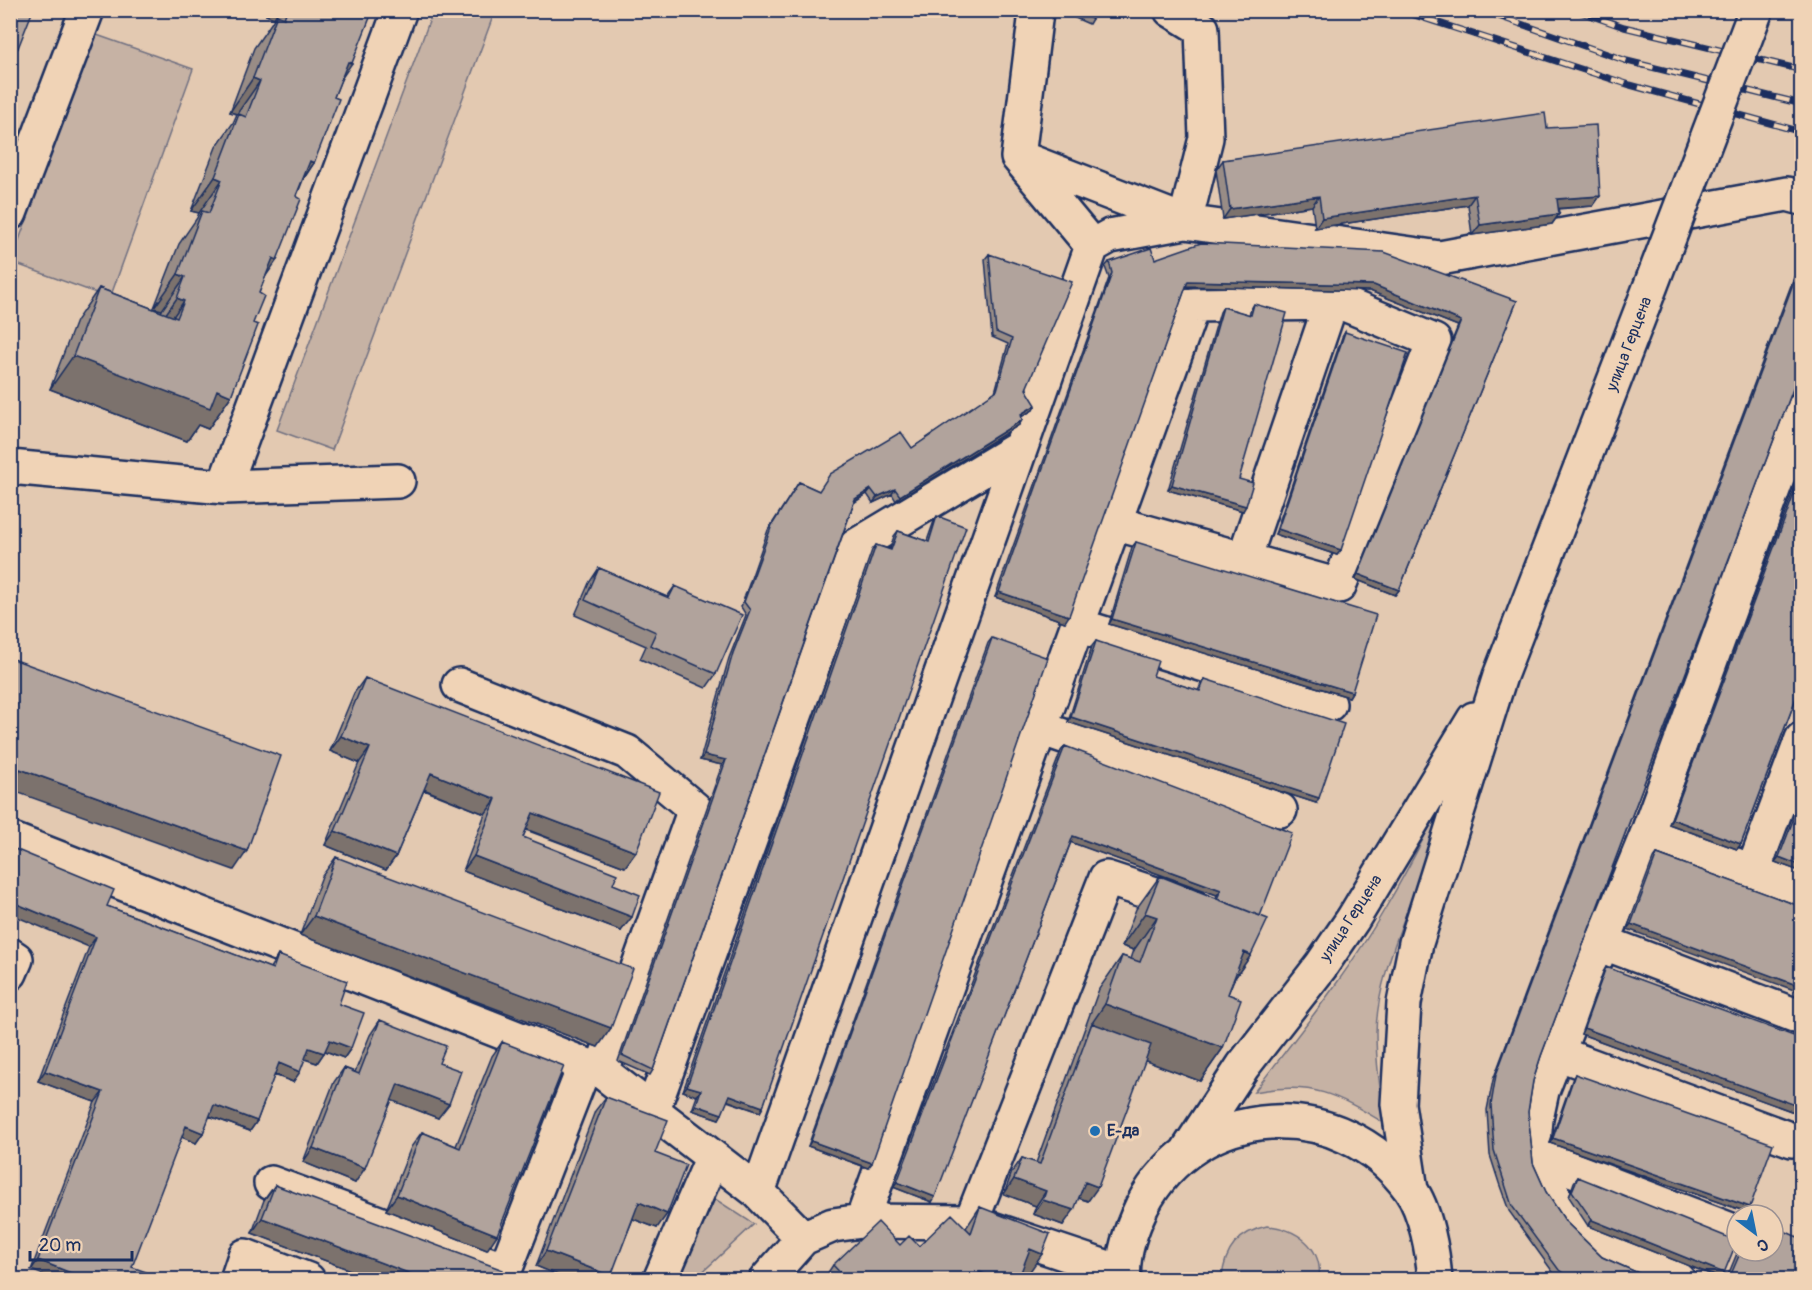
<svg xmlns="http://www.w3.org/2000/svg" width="1812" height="1290" viewBox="0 0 1812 1290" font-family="Pangolin,sans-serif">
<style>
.green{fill:#c6b2a4;stroke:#707081;stroke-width:1.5}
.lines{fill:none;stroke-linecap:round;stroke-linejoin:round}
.minor-casing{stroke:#1b2f5e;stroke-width:38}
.major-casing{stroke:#1b2f5e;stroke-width:38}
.minor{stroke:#f0d3b6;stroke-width:33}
.major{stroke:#f0d3b6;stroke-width:33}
.rail-casing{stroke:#1b2f5e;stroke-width:7}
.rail{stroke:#f0d3b6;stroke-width:4.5;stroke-dasharray:14;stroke-linecap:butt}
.major-bridge-casing{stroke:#1b2f5e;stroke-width:38;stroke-linecap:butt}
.major-bridge{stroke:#f0d3b6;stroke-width:33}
.wall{fill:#988c86;stroke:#1b2f5e;stroke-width:1.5}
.shaded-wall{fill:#7c726d;stroke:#1b2f5e;stroke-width:1.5}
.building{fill:#b1a39c;stroke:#1b2f5e;stroke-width:1.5}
.poi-dot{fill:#1f6fb2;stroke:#f0d3b6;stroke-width:2}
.labels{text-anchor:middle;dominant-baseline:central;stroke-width:6;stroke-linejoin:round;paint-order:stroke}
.street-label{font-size:16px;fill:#1b2f5e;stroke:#f0d3b6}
.poi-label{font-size:16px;font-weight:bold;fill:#1b2f5e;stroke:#f0d3b6;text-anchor:start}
</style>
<rect width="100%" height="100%" fill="#e3c9b1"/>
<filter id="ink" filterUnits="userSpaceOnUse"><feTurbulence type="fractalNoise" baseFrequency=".0167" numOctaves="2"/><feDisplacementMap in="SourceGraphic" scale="12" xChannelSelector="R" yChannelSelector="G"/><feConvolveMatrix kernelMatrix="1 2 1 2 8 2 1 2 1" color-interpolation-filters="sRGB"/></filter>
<g filter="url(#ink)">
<!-- green -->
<path class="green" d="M 433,11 L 495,11 L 332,450 L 277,430 Z
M 94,34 L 193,69 L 110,298 L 11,262 Z
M 1469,744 C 1450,795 1432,845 1413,895 C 1397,938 1377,986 1376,1032 C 1376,1064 1380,1093 1386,1124 C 1336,1094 1313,1081 1254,1092 C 1300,1032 1349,972 1386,907 C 1417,854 1444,799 1469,744 Z
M 715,1199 L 754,1224 L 695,1279 L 676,1280 Z
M 1267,1226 C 1296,1228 1323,1247 1319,1279 L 1222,1279 C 1224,1251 1238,1232 1267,1226 Z"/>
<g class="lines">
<!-- minor casing -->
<g class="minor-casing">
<path id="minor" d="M 1032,10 L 1036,12 L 1018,157 L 1092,246
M 1018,157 L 1185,222 L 1206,138 L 1202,29 L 1171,10
M 10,213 L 87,10
M 10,467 L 224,487 L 400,10
M 224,487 L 398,481
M 1244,559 L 1331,303
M 1077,625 L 1329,704
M 459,685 L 627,752 L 695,809 L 601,1071
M 1040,728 L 1280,810
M 1648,832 L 1802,890
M 10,839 L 601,1071 L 758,1192
M 1753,871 L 1802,739
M 1602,942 L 1802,1018
M 10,955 L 16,959 L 10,973
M 1557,1053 L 1792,1140
M 652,1112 L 856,546 L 1021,447
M 1537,1156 L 1728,1229
M 271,1183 L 505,1270 L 585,1065
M 862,1221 L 1193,305 L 1342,303 L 1434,341 L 1339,586 L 1114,523
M 971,1222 L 1106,878 L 1192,906
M 803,1238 L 758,1192 L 1092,246 L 1110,236 L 1185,222 L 1440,258 L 1787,194 L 1802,198
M 237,1280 L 245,1256 L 308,1280
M 660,1280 L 712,1159
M 766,1280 L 803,1238 L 833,1225 L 862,1221 L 971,1222 L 1123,1273
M 1678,1280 L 1583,1239 L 1560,1209 L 1542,1171 L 1534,1142 L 1536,1119 L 1542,1091 L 1557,1053 L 1648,832 L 1802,410"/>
</g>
<!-- major casing -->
<g class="major-casing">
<path id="major" d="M 1188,1150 L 1243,1066 L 1321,966 L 1353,919 L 1474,719
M 1411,1190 L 1398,1104 L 1404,1003 L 1416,943 L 1500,676 L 1643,306
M 1124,1280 C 1121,1255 1132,1227 1142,1206 C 1197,1101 1340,1093 1410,1189 C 1426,1211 1433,1253 1435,1280"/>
</g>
<!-- minor -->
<use href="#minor" class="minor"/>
<!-- major -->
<use href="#major" class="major"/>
<!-- rail casing -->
<g class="rail-casing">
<path id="rail" d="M 1399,10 L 1630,85 L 1802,132
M 1481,10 L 1627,61 L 1802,104
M 1575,10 L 1624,27 L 1802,70"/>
</g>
<!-- rail -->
<use href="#rail" class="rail"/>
<!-- major-bridge casing -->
<g class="major-bridge-casing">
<path id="major-bridge" d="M 1643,306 L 1756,10"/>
</g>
<!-- major-bridge -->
<use href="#major-bridge" class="major-bridge"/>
</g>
<!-- wall -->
<path class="wall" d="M 10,10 L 18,48 L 10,59 Z
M 268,10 L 373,10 L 341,79 L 334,97 L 314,163 L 303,180 L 259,293 L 253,323 L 231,396 L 208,429 L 198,425 L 187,441 L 50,389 L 76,321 L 99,288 L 161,312 L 162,310 L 154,308 L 179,244 L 197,218 L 199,213 L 191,211 L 216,147 L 233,123 L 237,114 L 230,112 L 254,48 L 272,22 L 274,18 L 266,15 Z
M 1057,10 L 1096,10 L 1092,19 L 1089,24 Z
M 1547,128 L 1600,196 L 1593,206 L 1558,209 L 1559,214 L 1552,224 L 1472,235 L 1468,205 L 1315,228 L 1312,206 L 1223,219 L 1216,170 L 1223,160 Z
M 989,254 L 1033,410 L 1021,417 L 1022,420 L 1019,425 L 896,501 L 892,494 L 873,503 L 867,494 L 854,503 L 653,1070 L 650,1075 L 618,1061 L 722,765 L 700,760 L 729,658 L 746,615 L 741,607 L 768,530 L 799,482 L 819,491 L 912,448 L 995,392 L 1008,344 L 992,337 L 985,259 Z
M 1802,256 L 1802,365 L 1541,1056 L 1533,1081 L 1528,1112 L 1533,1163 L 1546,1192 L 1566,1222 L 1602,1257 L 1654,1280 L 1562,1280 L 1555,1275 L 1509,1211 L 1499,1183 L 1490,1155 L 1487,1110 L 1493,1080 Z
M 1155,259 L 1517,301 L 1399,590 L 1395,595 L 1355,579 L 1458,326 L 1370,291 L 1186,286 L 1065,622 L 995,597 L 1109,278 L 1105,267 L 1109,262 Z
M 1254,304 L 1239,479 L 1243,511 L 1168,490 L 1220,312 L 1223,307 L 1249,315 L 1251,309 Z
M 1345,332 L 1341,550 L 1337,555 L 1275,534 L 1342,337 Z
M 1802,468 L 1802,682 L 1741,844 L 1737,849 L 1669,824 Z
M 937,516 L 763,1107 L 760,1112 L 727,1101 L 719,1119 L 692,1110 L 697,1096 L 683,1091 L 872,550 L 876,545 L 890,549 L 894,536 L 898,531 L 927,541 L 934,521 Z
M 1136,542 L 1352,692 L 1349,697 L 1109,624 L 1132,547 Z
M 599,568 L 667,597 L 675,586 L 716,674 L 706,688 L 640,659 L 646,646 L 575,615 L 589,583 Z
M 992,638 L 868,1168 L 808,1146 L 988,643 Z
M 1096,641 L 1153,676 L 1198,691 L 1201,684 L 1205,679 L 1316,803 L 1068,722 L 1092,646 Z
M 365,678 L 625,867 L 526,830 L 523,837 L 613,884 L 621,931 L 463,871 L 485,814 L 424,790 L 396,856 L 386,870 L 325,845 L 359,763 L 330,751 L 354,693 Z
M 1065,746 L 1260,916 L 1251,955 L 1234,979 L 1228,994 L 1223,1048 L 1200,1081 L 1145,1060 L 1088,1201 L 1078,1198 L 1063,1225 L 1033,1214 L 1036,1206 L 1004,1194 L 1012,1172 L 1022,1158 L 1036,1163 L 1099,989 L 1122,956 L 1131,959 L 1134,950 L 1122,946 L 1136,909 L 1160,876 L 1216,898 L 1217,895 L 1071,842 L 932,1202 L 893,1187 L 1061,751 Z
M 1802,792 L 1802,872 L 1775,862 Z
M 1657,854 L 1802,907 L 1627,929 L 1653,859 Z
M 336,857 L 598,1047 L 300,935 L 322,876 Z
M 107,906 L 270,968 L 278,955 L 339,1004 L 351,1048 L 344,1058 L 325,1051 L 317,1063 L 305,1059 L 293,1082 L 274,1075 L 257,1121 L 250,1131 L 209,1116 L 203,1133 L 196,1143 L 182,1137 L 31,1270 L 95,1102 L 38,1081 L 89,947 Z
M 1606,967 L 1798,1106 L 1794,1112 L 1581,1034 L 1603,972 Z
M 380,1020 L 439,1063 L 438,1118 L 392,1100 L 355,1183 L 303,1162 L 334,1082 L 344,1068 L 355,1072 L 370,1035 Z
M 502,1042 L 487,1250 L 386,1210 L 411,1147 L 422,1132 L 456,1146 L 492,1056 Z
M 1575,1074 L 1747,1212 L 1550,1143 L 1572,1080 Z
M 606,1097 L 655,1153 L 657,1228 L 633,1219 L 608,1280 L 570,1280 L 536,1266 L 595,1111 Z
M 1578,1177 L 1724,1273 L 1720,1278 L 1588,1226 L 1569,1197 L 1574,1182 Z
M 275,1185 L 499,1280 L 377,1280 L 252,1233 L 264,1200 Z
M 980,1207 L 1024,1280 L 823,1280 L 833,1265 L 900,1245 L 919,1246 L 966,1228 Z
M 1738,1251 L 1773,1251 L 1802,1280 L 1726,1280 Z"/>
<!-- shaded-wall -->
<path class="shaded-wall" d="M 269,10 L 279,10 L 274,18 L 266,15 Z
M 348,62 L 352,63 L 329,97 Z
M 253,78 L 260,81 L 237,114 L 230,112 Z
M 310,161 L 314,163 L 291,196 Z
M 215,177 L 222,180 L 199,213 L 191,211 Z
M 1475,195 L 1468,205 L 1315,228 L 1322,218 Z
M 1319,196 L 1312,206 L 1223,219 L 1230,209 Z
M 1600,196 L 1593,206 L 1550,209 L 1557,199 Z
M 1559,214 L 1552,224 L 1472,235 L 1480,225 Z
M 273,258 L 277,260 L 254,293 Z
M 178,274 L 185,277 L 162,310 L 154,308 Z
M 1188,281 L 1374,285 L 1461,321 L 1458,326 L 1370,291 L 1185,286 Z
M 177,298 L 184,301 L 161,334 L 154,331 Z
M 73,356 L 217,390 L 231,396 L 208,429 L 198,425 L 187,441 L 50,389 Z
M 1036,405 L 1033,410 L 1017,419 L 1021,414 Z
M 1022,420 L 1019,425 L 896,501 L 900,496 Z
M 1172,485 L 1246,506 L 1243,511 L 1168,490 Z
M 871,489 L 867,494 L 851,504 L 855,499 Z
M 895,489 L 892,494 L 873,503 L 877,497 Z
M 1278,529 L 1341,550 L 1337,555 L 1275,534 Z
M 1358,574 L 1399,590 L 1395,595 L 1355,579 Z
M 999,592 L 1069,616 L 1065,622 L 995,597 Z
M 1112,619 L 1352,692 L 1349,697 L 1109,624 Z
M 1071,717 L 1319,798 L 1316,803 L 1068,722 Z
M 341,736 L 370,748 L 359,763 L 330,751 Z
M 704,755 L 726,760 L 722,765 L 700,760 Z
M 20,769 L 247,851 L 234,870 L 11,790 L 10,791 L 10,782 Z
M 431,773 L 496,799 L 485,814 L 421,788 Z
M 533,813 L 636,852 L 625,867 L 523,828 Z
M 1672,819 L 1741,844 L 1737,849 L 1669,824 Z
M 335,831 L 396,856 L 386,870 L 325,845 Z
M 1073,836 L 1221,890 L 1217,895 L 1070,842 Z
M 474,856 L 632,917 L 621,931 L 463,871 Z
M 1779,857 L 1802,866 L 1802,872 L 1775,862 Z
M 10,901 L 96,937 L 89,947 L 10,914 Z
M 1145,913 L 1157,917 L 1134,950 L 1122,946 Z
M 314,916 L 611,1028 L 598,1047 L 300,935 Z
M 1631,924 L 1802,987 L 1802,993 L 1627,929 Z
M 1244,952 L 1251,955 L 1228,988 Z
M 1105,1004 L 1223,1048 L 1200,1081 L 1086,1039 L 1092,1023 Z
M 1584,1028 L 1798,1106 L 1794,1112 L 1581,1034 Z
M 330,1040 L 351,1048 L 344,1058 L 323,1050 Z
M 309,1048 L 324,1053 L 317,1063 L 302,1058 Z
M 279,1063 L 300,1072 L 293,1082 L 272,1073 Z
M 45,1071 L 103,1092 L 95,1102 L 38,1081 Z
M 398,1084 L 449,1104 L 438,1118 L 388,1099 Z
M 687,1086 L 701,1090 L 697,1096 L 683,1091 Z
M 730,1095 L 763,1107 L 760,1112 L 726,1100 Z
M 214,1105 L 257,1121 L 250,1131 L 207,1115 Z
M 696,1105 L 722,1114 L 719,1119 L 692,1110 Z
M 186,1126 L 203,1133 L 196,1143 L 179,1136 Z
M 1553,1138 L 1750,1207 L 1747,1212 L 1550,1143 Z
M 811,1141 L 872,1163 L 868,1168 L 808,1146 Z
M 313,1148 L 365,1168 L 355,1183 L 303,1162 Z
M 1014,1179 L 1046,1191 L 1036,1206 L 1004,1194 Z
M 897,1182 L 935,1197 L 932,1202 L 893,1187 Z
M 1085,1182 L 1098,1187 L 1088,1201 L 1074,1196 Z
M 397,1195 L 497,1235 L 487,1250 L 386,1210 Z
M 1043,1200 L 1074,1210 L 1063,1225 L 1033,1214 Z
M 639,1202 L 667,1214 L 657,1228 L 628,1217 Z
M 262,1218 L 427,1280 L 377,1280 L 252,1233 Z
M 1592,1220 L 1724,1273 L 1720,1278 L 1588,1226 Z
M 1030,1249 L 1042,1254 L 1024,1280 L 1009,1280 Z
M 546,1251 L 611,1276 L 608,1280 L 570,1280 L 536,1266 Z
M 38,1260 L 89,1280 L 56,1280 L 31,1270 Z
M 980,1272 L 1001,1280 L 972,1280 Z
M 1732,1272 L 1750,1280 L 1727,1280 Z"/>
<!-- building -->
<path class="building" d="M 10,10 L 33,10 L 18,48 L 14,46 L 10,54 Z
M 287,10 L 373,10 L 352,63 L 348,62 L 334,97 L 339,99 L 314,163 L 310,161 L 296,196 L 301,199 L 277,260 L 273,258 L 259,293 L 264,296 L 253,323 L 258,325 L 231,396 L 217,390 L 210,408 L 73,356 L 99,288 L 177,318 L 184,301 L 177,298 L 185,277 L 178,274 L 202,211 L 209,213 L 222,180 L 215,177 L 239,114 L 246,117 L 260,81 L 253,78 L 277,15 L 284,18 Z
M 1072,10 L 1096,10 L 1092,19 Z
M 1545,113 L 1547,128 L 1596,125 L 1600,196 L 1557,199 L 1559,214 L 1480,225 L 1475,195 L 1322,218 L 1319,196 L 1230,209 L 1223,160 Z
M 1201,243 L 1384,252 L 1517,301 L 1399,590 L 1358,574 L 1461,321 L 1374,285 L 1188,281 L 1069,616 L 999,592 L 1112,273 L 1109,262 L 1151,248 L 1155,259 Z
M 989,254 L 1072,282 L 1026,389 L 1036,405 L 1021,414 L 1022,420 L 900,496 L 895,489 L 877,497 L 871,489 L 855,499 L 653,1070 L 622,1055 L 726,760 L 704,755 L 733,653 L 750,610 L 744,602 L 772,525 L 799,482 L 819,491 L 830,474 L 901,432 L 912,448 L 997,390 L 1012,339 L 996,332 Z
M 1802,260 L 1802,365 L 1541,1056 L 1533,1081 L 1528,1112 L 1533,1163 L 1546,1192 L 1566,1222 L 1602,1257 L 1654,1280 L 1573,1280 L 1559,1270 L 1512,1206 L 1494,1150 L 1491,1105 L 1496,1075 Z
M 1254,304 L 1287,313 L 1239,479 L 1253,483 L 1246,506 L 1172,485 L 1223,307 L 1251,315 Z
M 1345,332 L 1408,353 L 1341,550 L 1278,529 Z
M 1802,473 L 1802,682 L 1741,844 L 1672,819 Z
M 937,516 L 966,527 L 763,1107 L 730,1095 L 722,1114 L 696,1105 L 701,1090 L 687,1086 L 876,545 L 891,550 L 898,531 L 929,542 Z
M 1136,542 L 1376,615 L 1352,692 L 1112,619 Z
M 599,568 L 669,598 L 675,586 L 742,615 L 716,674 L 650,645 L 656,632 L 585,600 Z
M 992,638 L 1048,658 L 872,1163 L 811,1141 Z
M 1096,641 L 1158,661 L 1153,676 L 1200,691 L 1205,679 L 1344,724 L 1319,798 L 1071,717 Z
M 10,658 L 281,756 L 247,851 L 20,769 L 13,788 L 10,787 Z
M 365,678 L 659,792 L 636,852 L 533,813 L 523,837 L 617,874 L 613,884 L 640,895 L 632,917 L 474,856 L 496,799 L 431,773 L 396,856 L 335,831 L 370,748 L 341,736 Z
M 1065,746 L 1292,833 L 1260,916 L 1217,899 L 1221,890 L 1073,836 L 935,1197 L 897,1182 Z
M 1802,797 L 1802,866 L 1779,857 Z
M 10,847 L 114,890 L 107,906 L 273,969 L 278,955 L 347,981 L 339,1004 L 364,1013 L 351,1048 L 330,1040 L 324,1053 L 309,1048 L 300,1072 L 279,1063 L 257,1121 L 214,1105 L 203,1133 L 186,1126 L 132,1267 L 146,1272 L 144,1280 L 89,1280 L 38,1260 L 103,1092 L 45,1071 L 96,937 L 10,901 Z
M 1657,854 L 1802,907 L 1802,987 L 1631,924 Z
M 336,857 L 633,969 L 611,1028 L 314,916 Z
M 1160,876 L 1268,919 L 1251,955 L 1244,952 L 1228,994 L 1241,999 L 1223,1048 L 1105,1004 L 1122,956 L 1140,962 L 1157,917 L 1145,913 Z
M 1606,967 L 1802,1039 L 1802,1096 L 1798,1106 L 1584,1028 Z
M 380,1020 L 446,1046 L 439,1063 L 461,1071 L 449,1104 L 398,1084 L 365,1168 L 313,1148 L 344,1068 L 359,1074 Z
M 1092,1023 L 1151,1045 L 1098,1187 L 1085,1182 L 1074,1210 L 1043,1200 L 1046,1191 L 1014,1179 L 1022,1158 L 1040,1164 Z
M 502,1042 L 564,1066 L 497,1235 L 397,1195 L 422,1132 L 460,1148 Z
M 1575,1074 L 1773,1144 L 1750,1207 L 1553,1138 Z
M 606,1097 L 668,1120 L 655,1153 L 686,1165 L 667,1214 L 639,1202 L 611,1276 L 546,1251 Z
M 1578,1177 L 1737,1241 L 1724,1273 L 1592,1220 L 1572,1191 Z
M 275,1185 L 503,1270 L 499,1280 L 427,1280 L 262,1218 Z
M 980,1207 L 1050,1234 L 1042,1254 L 1030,1249 L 1018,1280 L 1001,1280 L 980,1272 L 972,1280 L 847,1280 L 833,1265 L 878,1222 L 900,1245 L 909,1236 L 919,1246 L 952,1214 L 971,1233 Z
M 1773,1226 L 1802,1239 L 1802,1280 L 1750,1280 L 1732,1272 L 1741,1251 L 1773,1251 Z"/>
</g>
<!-- markers -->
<circle class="poi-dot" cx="1095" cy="1131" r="6"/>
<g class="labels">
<!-- street labels -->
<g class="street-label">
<text transform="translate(1629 344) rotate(-69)">улица Герцена</text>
<text transform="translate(1351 918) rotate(-57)">улица Герцена</text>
</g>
<!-- poi labels -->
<g class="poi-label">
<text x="1107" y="1131">Е-да</text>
</g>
</g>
<!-- margin -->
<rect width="1812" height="1290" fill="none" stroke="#f0d3b6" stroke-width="36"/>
<rect x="18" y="18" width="1776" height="1254" fill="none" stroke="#1b2f5e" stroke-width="2" filter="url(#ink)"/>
<!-- north arrow -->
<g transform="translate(1755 1233) rotate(148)"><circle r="28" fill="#f0d3b6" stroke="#9b9193" stroke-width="1.5"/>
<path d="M0-4.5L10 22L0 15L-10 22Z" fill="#1f6fb2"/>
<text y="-9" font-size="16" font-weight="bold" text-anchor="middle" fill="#1b2f5e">С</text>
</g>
<!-- scale -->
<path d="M30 1251v9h102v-9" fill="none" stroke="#1b2f5e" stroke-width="3"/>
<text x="39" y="1251" font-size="18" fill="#1b2f5e" stroke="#f0d3b6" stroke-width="4.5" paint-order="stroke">20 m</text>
</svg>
